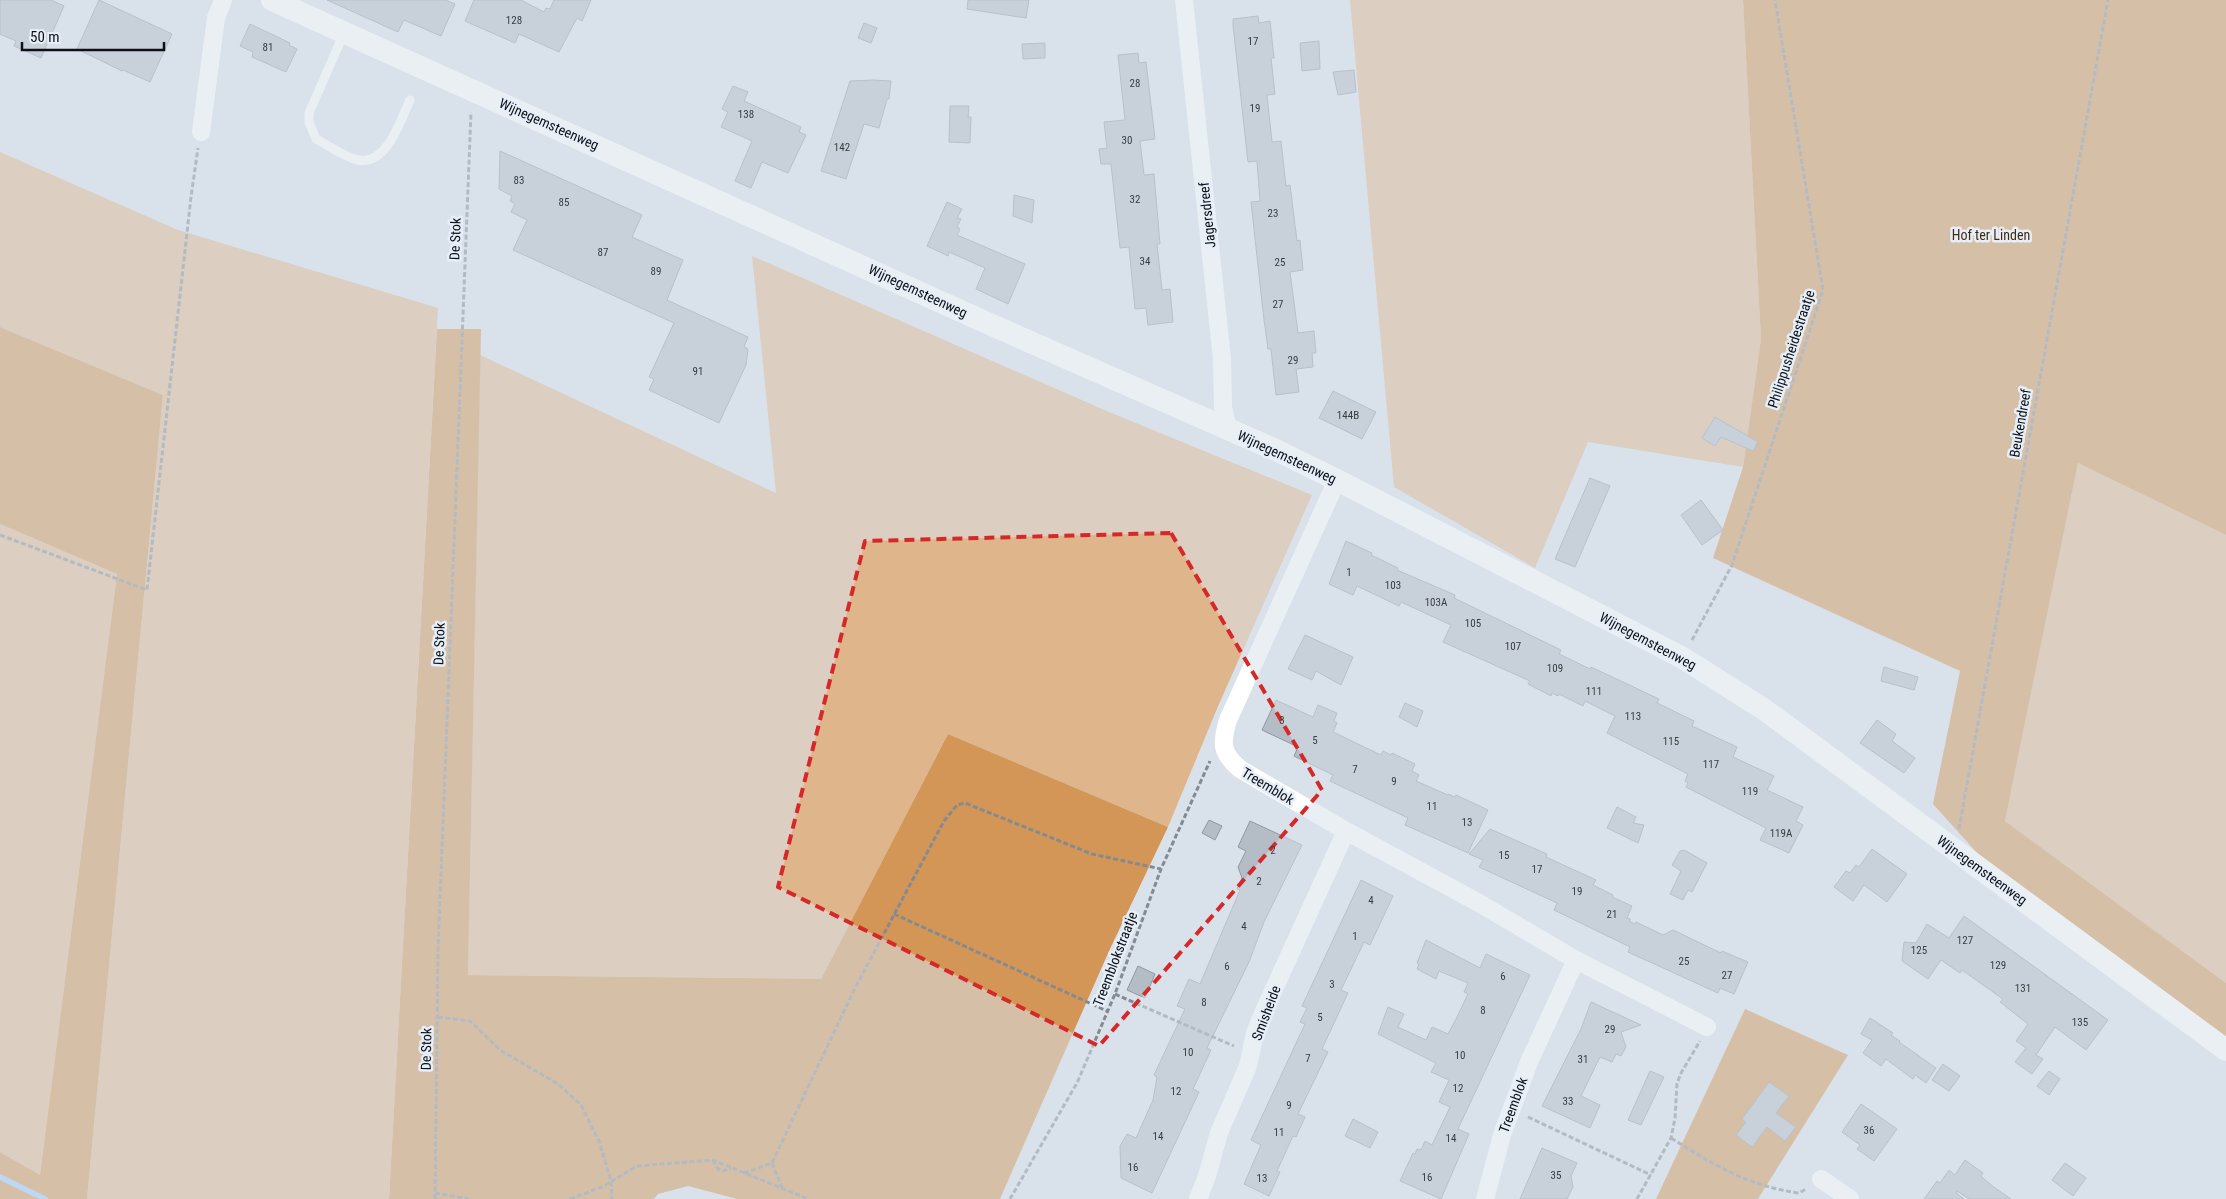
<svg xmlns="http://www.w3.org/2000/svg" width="2226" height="1199" viewBox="0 0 2226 1199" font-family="'Roboto Condensed',sans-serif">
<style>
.green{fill:#dfb68c}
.forest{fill:#d39656}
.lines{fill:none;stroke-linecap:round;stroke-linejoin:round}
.stream{stroke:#9bcdff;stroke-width:5.5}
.building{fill:#b4bdc6;stroke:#9099a2}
.path{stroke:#848a91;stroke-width:3;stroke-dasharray:5 2.5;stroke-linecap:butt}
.service{stroke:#fff;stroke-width:9}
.minor{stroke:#fff;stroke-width:18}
.tertiary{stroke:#fff;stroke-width:22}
.marked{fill:none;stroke:#d62828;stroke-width:4;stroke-dasharray:10 6;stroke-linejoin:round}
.labels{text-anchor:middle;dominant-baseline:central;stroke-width:5;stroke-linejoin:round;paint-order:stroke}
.number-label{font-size:11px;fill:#383c40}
.street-label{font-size:14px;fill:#0e1114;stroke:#e6eff9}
.park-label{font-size:14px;fill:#442b0f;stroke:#e6eff9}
</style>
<rect width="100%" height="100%" fill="#d9e2eb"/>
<!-- green -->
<path class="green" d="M 1350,0 L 1743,0 L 1761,339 L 1743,467 L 1588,442 L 1535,568 L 1394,487 Z
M 0,152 L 178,230 L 438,308 L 389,1199 L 87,1199 L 163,395 L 0,327 Z
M 752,256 L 1109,412 L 1312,495 L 1219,704 L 1168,827 L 948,734 L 821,979 L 468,975 L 480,355 L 776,493 Z
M 2078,463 L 2226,535 L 2226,983 L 2005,821 Z
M 0,524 L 117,574 L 40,1175 L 0,1152 Z"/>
<!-- forest -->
<path class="forest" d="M 1743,0 L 2226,0 L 2226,535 L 2078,463 L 2005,821 L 2226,983 L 2226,1041 L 1987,864 L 1933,804 L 1960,671 L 1713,558 L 1743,467 L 1761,339 Z
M 0,327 L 163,395 L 87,1199 L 0,1199 L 0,1152 L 40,1175 L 117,574 L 0,524 Z
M 437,329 L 481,329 L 468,975 L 821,979 L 948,734 L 1168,827 L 1109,951 L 1000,1199 L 737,1199 L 688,1186 L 658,1194 L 654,1199 L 389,1199 Z
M 1745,1009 L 1848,1055 L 1758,1199 L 1656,1199 Z"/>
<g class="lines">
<!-- stream -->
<path class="stream" d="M 0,1177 L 45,1199"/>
</g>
<!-- building -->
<path class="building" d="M 0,0 L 51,0 L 64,6 L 41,58 L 14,46 L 16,41 L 0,34 Z
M 99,0 L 172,34 L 150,82 L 123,70 L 122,71 L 77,49 Z
M 327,0 L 446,0 L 455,4 L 441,36 L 404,20 L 398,32 Z
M 474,0 L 521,0 L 544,12 L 546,8 L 550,9 L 554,0 L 591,0 L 582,21 L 577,18 L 559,52 L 519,34 L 515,43 L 465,21 Z
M 968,0 L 1029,0 L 1026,18 L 967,9 Z
M 1258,16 L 1259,23 L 1270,21 L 1274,58 L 1271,58 L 1275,94 L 1267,95 L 1272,142 L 1281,141 L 1286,186 L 1290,185 L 1297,241 L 1300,240 L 1303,270 L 1290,272 L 1298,333 L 1314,331 L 1316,353 L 1312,353 L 1313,367 L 1296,369 L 1299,392 L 1276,395 L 1271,349 L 1268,349 L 1264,320 L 1251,202 L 1260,201 L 1257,161 L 1248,162 L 1233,25 L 1233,19 Z
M 864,23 L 877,28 L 871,43 L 858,38 Z
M 250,24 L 290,43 L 289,45 L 297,49 L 286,72 L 252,57 L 253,52 L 240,46 Z
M 1319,41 L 1320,69 L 1302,71 L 1300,43 Z
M 1045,43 L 1045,58 L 1023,59 L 1022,44 Z
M 1138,53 L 1139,63 L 1146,62 L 1155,139 L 1140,141 L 1144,175 L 1154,174 L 1160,244 L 1157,244 L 1162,290 L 1170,289 L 1173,322 L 1148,325 L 1146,308 L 1135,309 L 1129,247 L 1120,248 L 1111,164 L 1101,164 L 1099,149 L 1107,148 L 1104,122 L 1125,120 L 1118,55 Z
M 1354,70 L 1356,92 L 1338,95 L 1333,72 Z
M 873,80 L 891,81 L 889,99 L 887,99 L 879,128 L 864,124 L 846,179 L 821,171 L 850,81 Z
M 733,86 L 748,92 L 744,101 L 801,127 L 799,132 L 806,135 L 788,173 L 762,162 L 751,188 L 735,181 L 752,141 L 721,127 L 728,112 L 722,109 Z
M 950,106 L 969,106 L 968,117 L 971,117 L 970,143 L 949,142 Z
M 500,151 L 642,215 L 632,237 L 683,260 L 667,300 L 748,337 L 744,347 L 748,349 L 746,365 L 719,423 L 649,390 L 654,379 L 649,377 L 674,323 L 513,250 L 527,220 L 511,212 L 515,204 L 510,201 L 512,196 L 499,189 Z
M 1014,195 L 1034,200 L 1032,223 L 1013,216 Z
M 947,202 L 962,209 L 957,218 L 961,219 L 957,227 L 960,229 L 957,235 L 1025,264 L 1008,304 L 976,289 L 985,268 L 949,252 L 948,256 L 927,246 Z
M 1333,391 L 1376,412 L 1362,439 L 1319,418 Z
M 1715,417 L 1758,442 L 1753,451 L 1721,437 L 1715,446 L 1702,438 Z
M 1590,478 L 1610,486 L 1575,567 L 1555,559 Z
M 1701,500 L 1723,530 L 1702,545 L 1681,515 Z
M 1346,541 L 1372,553 L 1371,555 L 1398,568 L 1397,570 L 1455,595 L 1454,598 L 1561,650 L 1559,654 L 1590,669 L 1591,667 L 1659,699 L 1657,703 L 1694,721 L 1692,726 L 1737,747 L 1733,757 L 1774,776 L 1767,790 L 1803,807 L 1796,821 L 1803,825 L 1789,853 L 1760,840 L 1766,828 L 1686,787 L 1688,783 L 1685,781 L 1688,774 L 1607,733 L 1615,716 L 1585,701 L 1583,706 L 1559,694 L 1558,696 L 1552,693 L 1551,696 L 1528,684 L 1530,681 L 1443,642 L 1451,625 L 1401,602 L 1399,606 L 1357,586 L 1353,595 L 1329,584 Z
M 1305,635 L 1353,657 L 1341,685 L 1316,671 L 1312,680 L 1288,669 Z
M 1884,667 L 1918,677 L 1914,690 L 1881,681 Z
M 1276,700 L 1313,717 L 1318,705 L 1337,713 L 1334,721 L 1337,723 L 1333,732 L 1381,755 L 1383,751 L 1391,755 L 1392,753 L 1415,764 L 1412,771 L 1419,775 L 1416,781 L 1448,795 L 1448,794 L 1455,797 L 1456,795 L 1488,810 L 1468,853 L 1405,825 L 1408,818 L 1330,781 L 1333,775 L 1294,756 L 1298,747 L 1262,730 Z
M 1405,703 L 1423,711 L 1417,727 L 1399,717 Z
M 1877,720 L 1896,734 L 1892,741 L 1915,758 L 1904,773 L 1860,743 Z
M 1617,807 L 1636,817 L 1633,823 L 1644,825 L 1638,843 L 1607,828 Z
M 1209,820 L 1222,826 L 1215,840 L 1202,833 Z
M 1250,821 L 1302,845 L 1264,922 L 1249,962 L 1207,1048 L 1211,1050 L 1193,1089 L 1199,1092 L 1152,1193 L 1121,1178 L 1120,1146 L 1127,1134 L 1136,1138 L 1153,1100 L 1157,1077 L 1154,1075 L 1185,1009 L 1177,1006 L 1189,979 L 1200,984 L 1240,890 L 1237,889 L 1242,878 L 1238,867 L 1246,851 L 1238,847 Z
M 1490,829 L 1547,854 L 1546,857 L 1596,880 L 1593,885 L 1613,895 L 1612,897 L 1632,906 L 1627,918 L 1630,919 L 1630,922 L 1635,924 L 1636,922 L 1663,935 L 1673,930 L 1721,953 L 1722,951 L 1748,962 L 1734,994 L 1720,988 L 1718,993 L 1628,952 L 1630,947 L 1554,910 L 1557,903 L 1479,867 L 1483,860 L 1469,854 Z
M 1872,849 L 1907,874 L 1887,902 L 1864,885 L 1853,901 L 1834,887 L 1846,871 L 1850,873 L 1856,865 L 1859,867 Z
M 1684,850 L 1707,863 L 1692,892 L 1688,890 L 1683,900 L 1670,894 L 1681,871 L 1672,865 L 1680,851 Z
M 1361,880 L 1393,896 L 1370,945 L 1364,942 L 1341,990 L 1348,993 L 1322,1049 L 1328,1052 L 1298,1114 L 1305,1117 L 1296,1137 L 1293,1136 L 1277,1171 L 1280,1172 L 1269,1196 L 1244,1184 L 1261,1145 L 1251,1140 L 1305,1024 L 1300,1022 L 1307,1008 L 1302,1006 Z
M 1964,916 L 2108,1020 L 2086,1050 L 2055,1027 L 2036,1055 L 2043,1059 L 2032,1074 L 2015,1062 L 2026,1048 L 2016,1041 L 2028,1024 L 2000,1002 L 2003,999 L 1962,970 L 1960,973 L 1941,960 L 1928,979 L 1902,961 L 1904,942 L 1916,943 L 1927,924 L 1949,938 Z
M 1426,940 L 1480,968 L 1486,954 L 1530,975 L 1458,1129 L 1469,1134 L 1441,1199 L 1400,1181 L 1413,1153 L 1415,1154 L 1417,1149 L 1421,1150 L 1425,1141 L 1432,1145 L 1450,1107 L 1439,1102 L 1449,1080 L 1431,1072 L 1436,1063 L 1378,1034 L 1388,1007 L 1404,1014 L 1398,1027 L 1426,1040 L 1432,1027 L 1448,1034 L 1456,1019 L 1468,994 L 1464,992 L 1468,983 L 1439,971 L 1436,979 L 1417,969 L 1419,964 L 1417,963 Z
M 1138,966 L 1155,974 L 1145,998 L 1127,990 Z
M 1591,1002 L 1641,1025 L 1621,1032 L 1626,1047 L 1621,1056 L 1616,1054 L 1612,1062 L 1600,1057 L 1581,1096 L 1600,1105 L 1590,1128 L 1542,1106 L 1581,1029 Z
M 1870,1018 L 1893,1033 L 1891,1035 L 1900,1041 L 1899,1042 L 1936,1068 L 1926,1083 L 1915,1075 L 1913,1079 L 1886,1059 L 1881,1066 L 1863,1053 L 1872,1040 L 1861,1034 Z
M 1943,1064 L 1960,1076 L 1949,1091 L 1932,1080 Z
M 1650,1071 L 1664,1077 L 1641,1125 L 1628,1120 Z
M 2049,1071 L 2060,1079 L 2049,1095 L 2037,1086 Z
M 1769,1082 L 1789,1096 L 1776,1113 L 1796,1127 L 1785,1141 L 1767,1127 L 1752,1147 L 1736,1135 L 1746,1122 L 1742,1119 Z
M 1861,1104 L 1897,1129 L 1874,1161 L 1857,1149 L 1860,1145 L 1842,1132 Z
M 1353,1119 L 1378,1132 L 1370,1148 L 1345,1136 Z
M 1542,1148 L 1577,1163 L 1571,1176 L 1573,1187 L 1567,1199 L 1520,1199 Z
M 1965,1160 L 1983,1173 L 1981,1176 L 1991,1185 L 2011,1199 L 1969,1199 L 1957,1191 L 1956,1193 L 1964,1199 L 1924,1199 L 1937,1181 L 1940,1183 L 1949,1170 L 1955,1175 Z
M 2065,1163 L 2086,1178 L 2073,1196 L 2052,1180 Z"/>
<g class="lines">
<!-- path -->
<path class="path" d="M 0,535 L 147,590 L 191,197 L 198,148
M 1692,640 L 1732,565 L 1823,290 L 1775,0
M 1959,829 L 2108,0
M 894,914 L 1107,1011
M 1115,994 L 1234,1046
M 438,1017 L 470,1021 L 500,1050 L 558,1084 L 581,1105 L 599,1141 L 611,1181 L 612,1199
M 1528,1117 L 1651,1175
M 1671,1138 C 1714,1165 1748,1186 1799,1193 L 1806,1189
M 713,1160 L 718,1169 L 723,1171 L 731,1168
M 772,1163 L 782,1188
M 744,1173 L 772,1163 L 855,988 L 944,821 L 957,805 L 965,803 L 1092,854 L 1161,869
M 435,1193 L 469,1199
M 435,1199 L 438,950 L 471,112
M 570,1199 L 602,1187 L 637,1166 L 713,1160 L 808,1199
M 1010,1199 L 1077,1083 L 1115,994 L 1161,869 L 1210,761
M 1637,1199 L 1671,1138 L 1675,1118 L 1677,1084 L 1681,1073 L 1700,1041"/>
<!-- service -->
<path class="service" d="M 344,33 L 309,113 L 309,122 L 316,139 C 329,146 344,157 358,160 C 387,166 401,119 410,100"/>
<!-- minor -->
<path class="minor" d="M 1184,0 L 1222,359 L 1223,407 L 1228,430
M 201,132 L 216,18 L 223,0
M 1337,480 L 1228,720 C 1221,743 1221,753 1240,769 L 1346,831 L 1479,903 L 1576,960 L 1707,1027
M 1821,1179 L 1850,1199
M 1198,1199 L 1207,1176 L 1219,1133 L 1248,1066 L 1255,1033 L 1264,1011 L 1346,831
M 1485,1199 L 1502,1135 L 1529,1062 L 1576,960"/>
<!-- tertiary -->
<path class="tertiary" d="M 272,0 L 985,322 L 1278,451 L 1337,480 L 1683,658 L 1765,710 L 2226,1050"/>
</g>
<!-- marked area -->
<path d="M0 0H2226V1199H0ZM 1171,533 L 1322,790 L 1099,1046 L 778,887 L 865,541 Z" fill="#d9e2eb" fill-opacity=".55" fill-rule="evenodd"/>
<path class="marked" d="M 1171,533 L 1322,790 L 1099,1046 L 778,887 L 865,541 Z"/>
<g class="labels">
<!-- number labels -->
<g class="number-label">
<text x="514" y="20">128</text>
<text x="1253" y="41">17</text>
<text x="268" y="47">81</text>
<text x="1135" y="83">28</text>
<text x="1255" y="108">19</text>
<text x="746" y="114">138</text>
<text x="1127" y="140">30</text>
<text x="842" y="147">142</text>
<text x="519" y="180">83</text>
<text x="1135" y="199">32</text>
<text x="564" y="202">85</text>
<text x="1273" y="213">23</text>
<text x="603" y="252">87</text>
<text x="1145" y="261">34</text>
<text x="1280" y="262">25</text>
<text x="656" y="271">89</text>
<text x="1278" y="304">27</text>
<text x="1293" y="360">29</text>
<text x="698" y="371">91</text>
<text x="1348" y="415">144B</text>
<text x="1349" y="572">1</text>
<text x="1393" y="585">103</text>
<text x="1436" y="602">103A</text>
<text x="1473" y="623">105</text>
<text x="1513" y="646">107</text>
<text x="1555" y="668">109</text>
<text x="1594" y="691">111</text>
<text x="1633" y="716">113</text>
<text x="1282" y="720">3</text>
<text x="1315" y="740">5</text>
<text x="1671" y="741">115</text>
<text x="1711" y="764">117</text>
<text x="1355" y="769">7</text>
<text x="1394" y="781">9</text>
<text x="1750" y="791">119</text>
<text x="1432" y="806">11</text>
<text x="1467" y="822">13</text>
<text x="1781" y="833">119A</text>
<text x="1273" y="850">2</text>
<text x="1504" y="855">15</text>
<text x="1537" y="869">17</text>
<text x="1259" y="881">2</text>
<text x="1577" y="891">19</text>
<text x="1371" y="900">4</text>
<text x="1612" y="914">21</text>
<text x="1244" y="926">4</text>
<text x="1355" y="936">1</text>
<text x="1965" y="940">127</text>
<text x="1919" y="950">125</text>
<text x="1684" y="961">25</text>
<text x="1998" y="965">129</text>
<text x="1227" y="966">6</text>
<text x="1727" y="975">27</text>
<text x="1503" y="976">6</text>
<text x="1332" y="984">3</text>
<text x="2023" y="988">131</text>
<text x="1204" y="1002">8</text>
<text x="1483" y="1010">8</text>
<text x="1320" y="1017">5</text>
<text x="2080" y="1022">135</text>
<text x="1610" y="1029">29</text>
<text x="1188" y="1052">10</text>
<text x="1460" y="1055">10</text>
<text x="1308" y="1058">7</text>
<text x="1583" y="1059">31</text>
<text x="1458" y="1088">12</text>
<text x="1176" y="1091">12</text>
<text x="1568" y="1101">33</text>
<text x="1289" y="1105">9</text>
<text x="1869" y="1130">36</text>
<text x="1279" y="1132">11</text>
<text x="1158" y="1136">14</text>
<text x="1451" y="1138">14</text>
<text x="1133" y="1167">16</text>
<text x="1556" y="1175">35</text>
<text x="1427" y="1177">16</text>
<text x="1262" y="1178">13</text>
</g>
<!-- street labels -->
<g class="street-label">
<text transform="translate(549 124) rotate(24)">Wijnegemsteenweg</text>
<text transform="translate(1207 215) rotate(-96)">Jagersdreef</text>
<text transform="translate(455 239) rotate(-88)">De Stok</text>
<text transform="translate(918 291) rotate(25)">Wijnegemsteenweg</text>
<text transform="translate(1791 349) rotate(-72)">Philippusheidestraatje</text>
<text transform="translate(2020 423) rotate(-80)">Beukendreef</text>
<text transform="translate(1287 457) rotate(25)">Wijnegemsteenweg</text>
<text transform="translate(1648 641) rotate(28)">Wijnegemsteenweg</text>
<text transform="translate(439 644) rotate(-88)">De Stok</text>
<text transform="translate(1268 786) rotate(31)">Treemblok</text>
<text transform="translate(1982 870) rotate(36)">Wijnegemsteenweg</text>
<text transform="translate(1115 959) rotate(-69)">Treemblokstraatje</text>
<text transform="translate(1266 1013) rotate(-69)">Smisheide</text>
<text transform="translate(426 1049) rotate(-89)">De Stok</text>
<text transform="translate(1513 1105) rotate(-70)">Treemblok</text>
</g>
<!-- park labels -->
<g class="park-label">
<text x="1991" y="235">Hof ter Linden</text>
</g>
</g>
<!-- scale -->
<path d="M22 42v8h142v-8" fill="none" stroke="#0e1114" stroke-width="2.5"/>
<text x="30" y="42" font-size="15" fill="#0e1114" stroke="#e6eff9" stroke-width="4" paint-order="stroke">50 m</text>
</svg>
